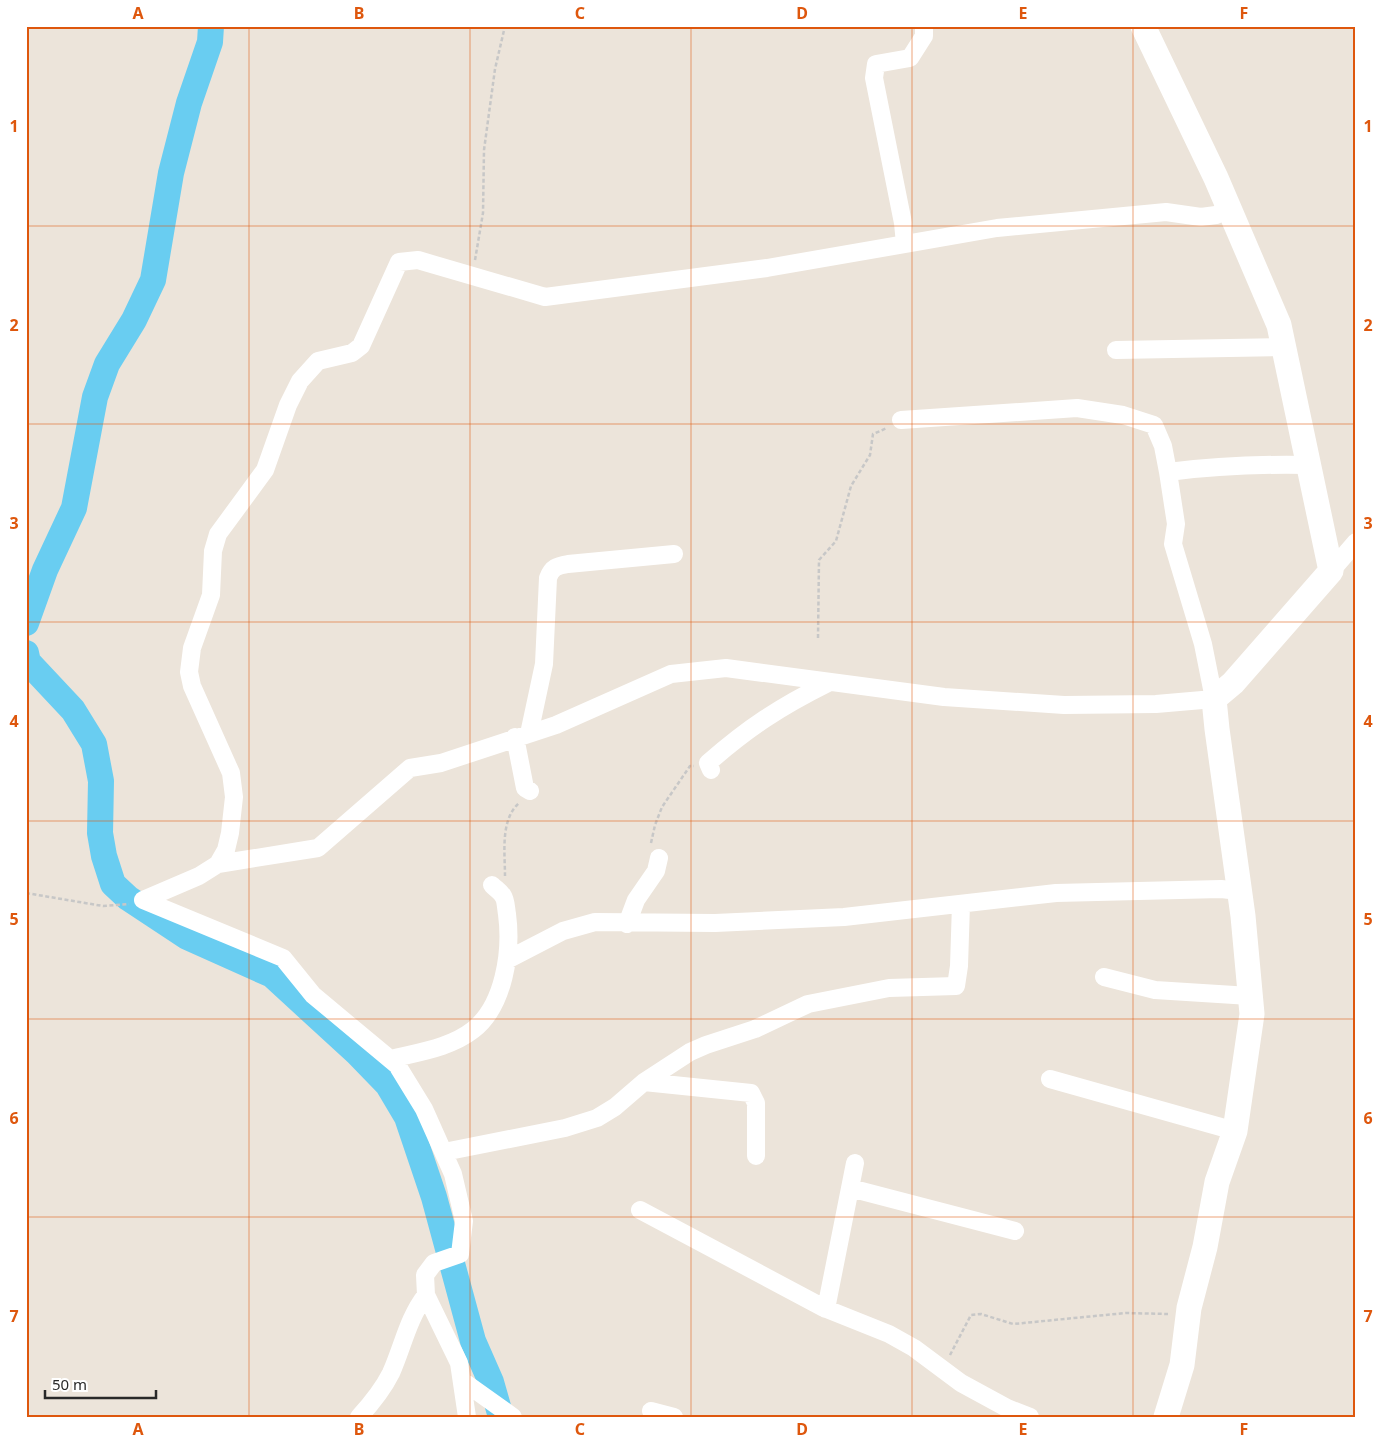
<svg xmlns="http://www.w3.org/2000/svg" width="1382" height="1443" viewBox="0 0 1382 1443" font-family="'Noto Sans',sans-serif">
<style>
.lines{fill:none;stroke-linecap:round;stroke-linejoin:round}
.river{stroke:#69cdf1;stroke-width:26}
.path{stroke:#c7c7c7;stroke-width:2.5;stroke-dasharray:4 2.5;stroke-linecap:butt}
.street{stroke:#fff;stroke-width:18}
.secondary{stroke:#fff;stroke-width:25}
.grid{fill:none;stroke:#de570d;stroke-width:1;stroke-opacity:0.55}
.neatline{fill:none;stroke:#de570d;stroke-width:2}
.grid-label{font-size:16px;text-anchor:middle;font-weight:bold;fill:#de570d}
</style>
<rect width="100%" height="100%" fill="#ece4da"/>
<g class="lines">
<!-- river -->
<path class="river" d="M 26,623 L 45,570 L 74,508 L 95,397 L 107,364 L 134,320 L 153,280 L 171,173 L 189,103 L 210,42 L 211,26
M 26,653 L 28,662 L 73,710 L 94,744 L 101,781 L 100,833 L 104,856 L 113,884 L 128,898 L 187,937 L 272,975 L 357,1053 L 388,1085 L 407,1117 L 434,1197 L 473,1341 L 491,1382 L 501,1417"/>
<!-- path -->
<path class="path" d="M 475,260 L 483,213 L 484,150 L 495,69 L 505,26
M 818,638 L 819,560 L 836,541 L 851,486 L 870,455 L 873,434 L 887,428
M 651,843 L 655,825 L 662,807 L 690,766 L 694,766
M 505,876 C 505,853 500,820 519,803
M 26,893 L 103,906 L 129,904
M 950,1355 L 971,1315 L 981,1314 L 1013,1324 L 1126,1313 L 1168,1314"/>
<!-- street -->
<path class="street" d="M 905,244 L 903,223 L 874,78 L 876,64 L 910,58 L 924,36 L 924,26
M 1116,350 L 1285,347
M 901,420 L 1077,408 L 1123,415 L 1154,425 L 1163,446 L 1168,472 C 1215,466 1262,464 1309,465
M 1331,571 L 1356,542
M 529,734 L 544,664 L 548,578 C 552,567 557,566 568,564 L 674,554
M 515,737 L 525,788 L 530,791
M 711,770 L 708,763 C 749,727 780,707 828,683
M 218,864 L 318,848 L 410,768 L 441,763 L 556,725 L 671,674 L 726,668 L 944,697 L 1064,705 L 1156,704 L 1214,699 L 1203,644 L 1173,544 L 1176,524 L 1168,472
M 143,900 L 199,876 L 218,864 L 226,850 L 230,833 L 234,797 L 231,773 L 192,686 L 189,672 L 192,648 L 211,595 L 213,551 L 218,534 L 265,470 L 288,405 L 300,381 L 318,361 L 352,353 L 361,346 L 399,262 L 418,260 L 545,297 L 767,268 L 997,228 L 1166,212 L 1201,217 L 1216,215 L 1229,209
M 143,900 L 283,958 L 313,995 L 397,1065 L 424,1109 L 453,1174 L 464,1221 L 460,1254 L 434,1263 L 425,1275 L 426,1295 L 459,1363 L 467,1417
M 627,924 L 636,900 L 656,871 L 659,858
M 507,960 L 563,931 L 595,922 L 715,923 L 844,917 L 1056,893 L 1221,889 L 1239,891
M 1104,977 L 1155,990 L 1250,996
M 391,1059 C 418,1052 450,1048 473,1030 C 504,1006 512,952 507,914 C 506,909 506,900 503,896 C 501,892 496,889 492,885
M 1050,1079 L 1235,1131
M 644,1082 L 751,1093 L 756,1103 L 756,1156
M 444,1152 L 565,1128 L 597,1118 L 615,1107 L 644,1082 L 690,1052 L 706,1045 L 755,1029 L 808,1004 L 889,988 L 956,986 L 959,966 L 961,904
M 850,1188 L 1015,1231
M 640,1210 L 824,1308 L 889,1334 L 914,1348 L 961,1383 L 1007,1408 L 1030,1417
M 826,1309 L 855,1163
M 464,1382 L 513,1417
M 651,1411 L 674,1417
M 359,1417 C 371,1404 383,1389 391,1373 C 403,1346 408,1318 426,1295"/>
<!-- secondary -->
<path class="secondary" d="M 1143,26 L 1216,178 L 1279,325 L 1331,571 L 1233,683 L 1214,699 L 1217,729 L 1243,916 L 1252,1014 L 1235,1131 L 1217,1182 L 1205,1247 L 1189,1308 L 1182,1365 L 1166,1417"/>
</g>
<!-- grid -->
<path class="grid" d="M 249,26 L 249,1417M 470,26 L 470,1417M 691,26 L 691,1417M 912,26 L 912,1417M 1133,26 L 1133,1417M 26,226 L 1356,226M 26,424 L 1356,424M 26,622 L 1356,622M 26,821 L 1356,821M 26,1019 L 1356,1019M 26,1217 L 1356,1217"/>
<!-- border -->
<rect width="1382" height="1443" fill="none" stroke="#ffffff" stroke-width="55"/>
<!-- scale -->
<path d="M45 1390v8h111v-8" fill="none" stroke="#292929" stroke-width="2.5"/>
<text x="52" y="1390" font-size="15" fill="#292929" stroke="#ffffff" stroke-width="4" paint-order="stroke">50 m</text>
<rect x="28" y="28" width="1326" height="1388" class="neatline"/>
<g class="grid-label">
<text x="138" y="19">A</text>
<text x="359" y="19">B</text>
<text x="580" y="19">C</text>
<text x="802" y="19">D</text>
<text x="1023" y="19">E</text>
<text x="1244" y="19">F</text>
<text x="14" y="132">1</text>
<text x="1368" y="132">1</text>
<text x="14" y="331">2</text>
<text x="1368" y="331">2</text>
<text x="14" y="529">3</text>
<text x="1368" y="529">3</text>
<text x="14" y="727">4</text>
<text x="1368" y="727">4</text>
<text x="14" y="925">5</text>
<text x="1368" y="925">5</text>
<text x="14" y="1124">6</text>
<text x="1368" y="1124">6</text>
<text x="14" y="1322">7</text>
<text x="1368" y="1322">7</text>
<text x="138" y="1435">A</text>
<text x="359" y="1435">B</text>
<text x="580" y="1435">C</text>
<text x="802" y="1435">D</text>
<text x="1023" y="1435">E</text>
<text x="1244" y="1435">F</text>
</g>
</svg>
